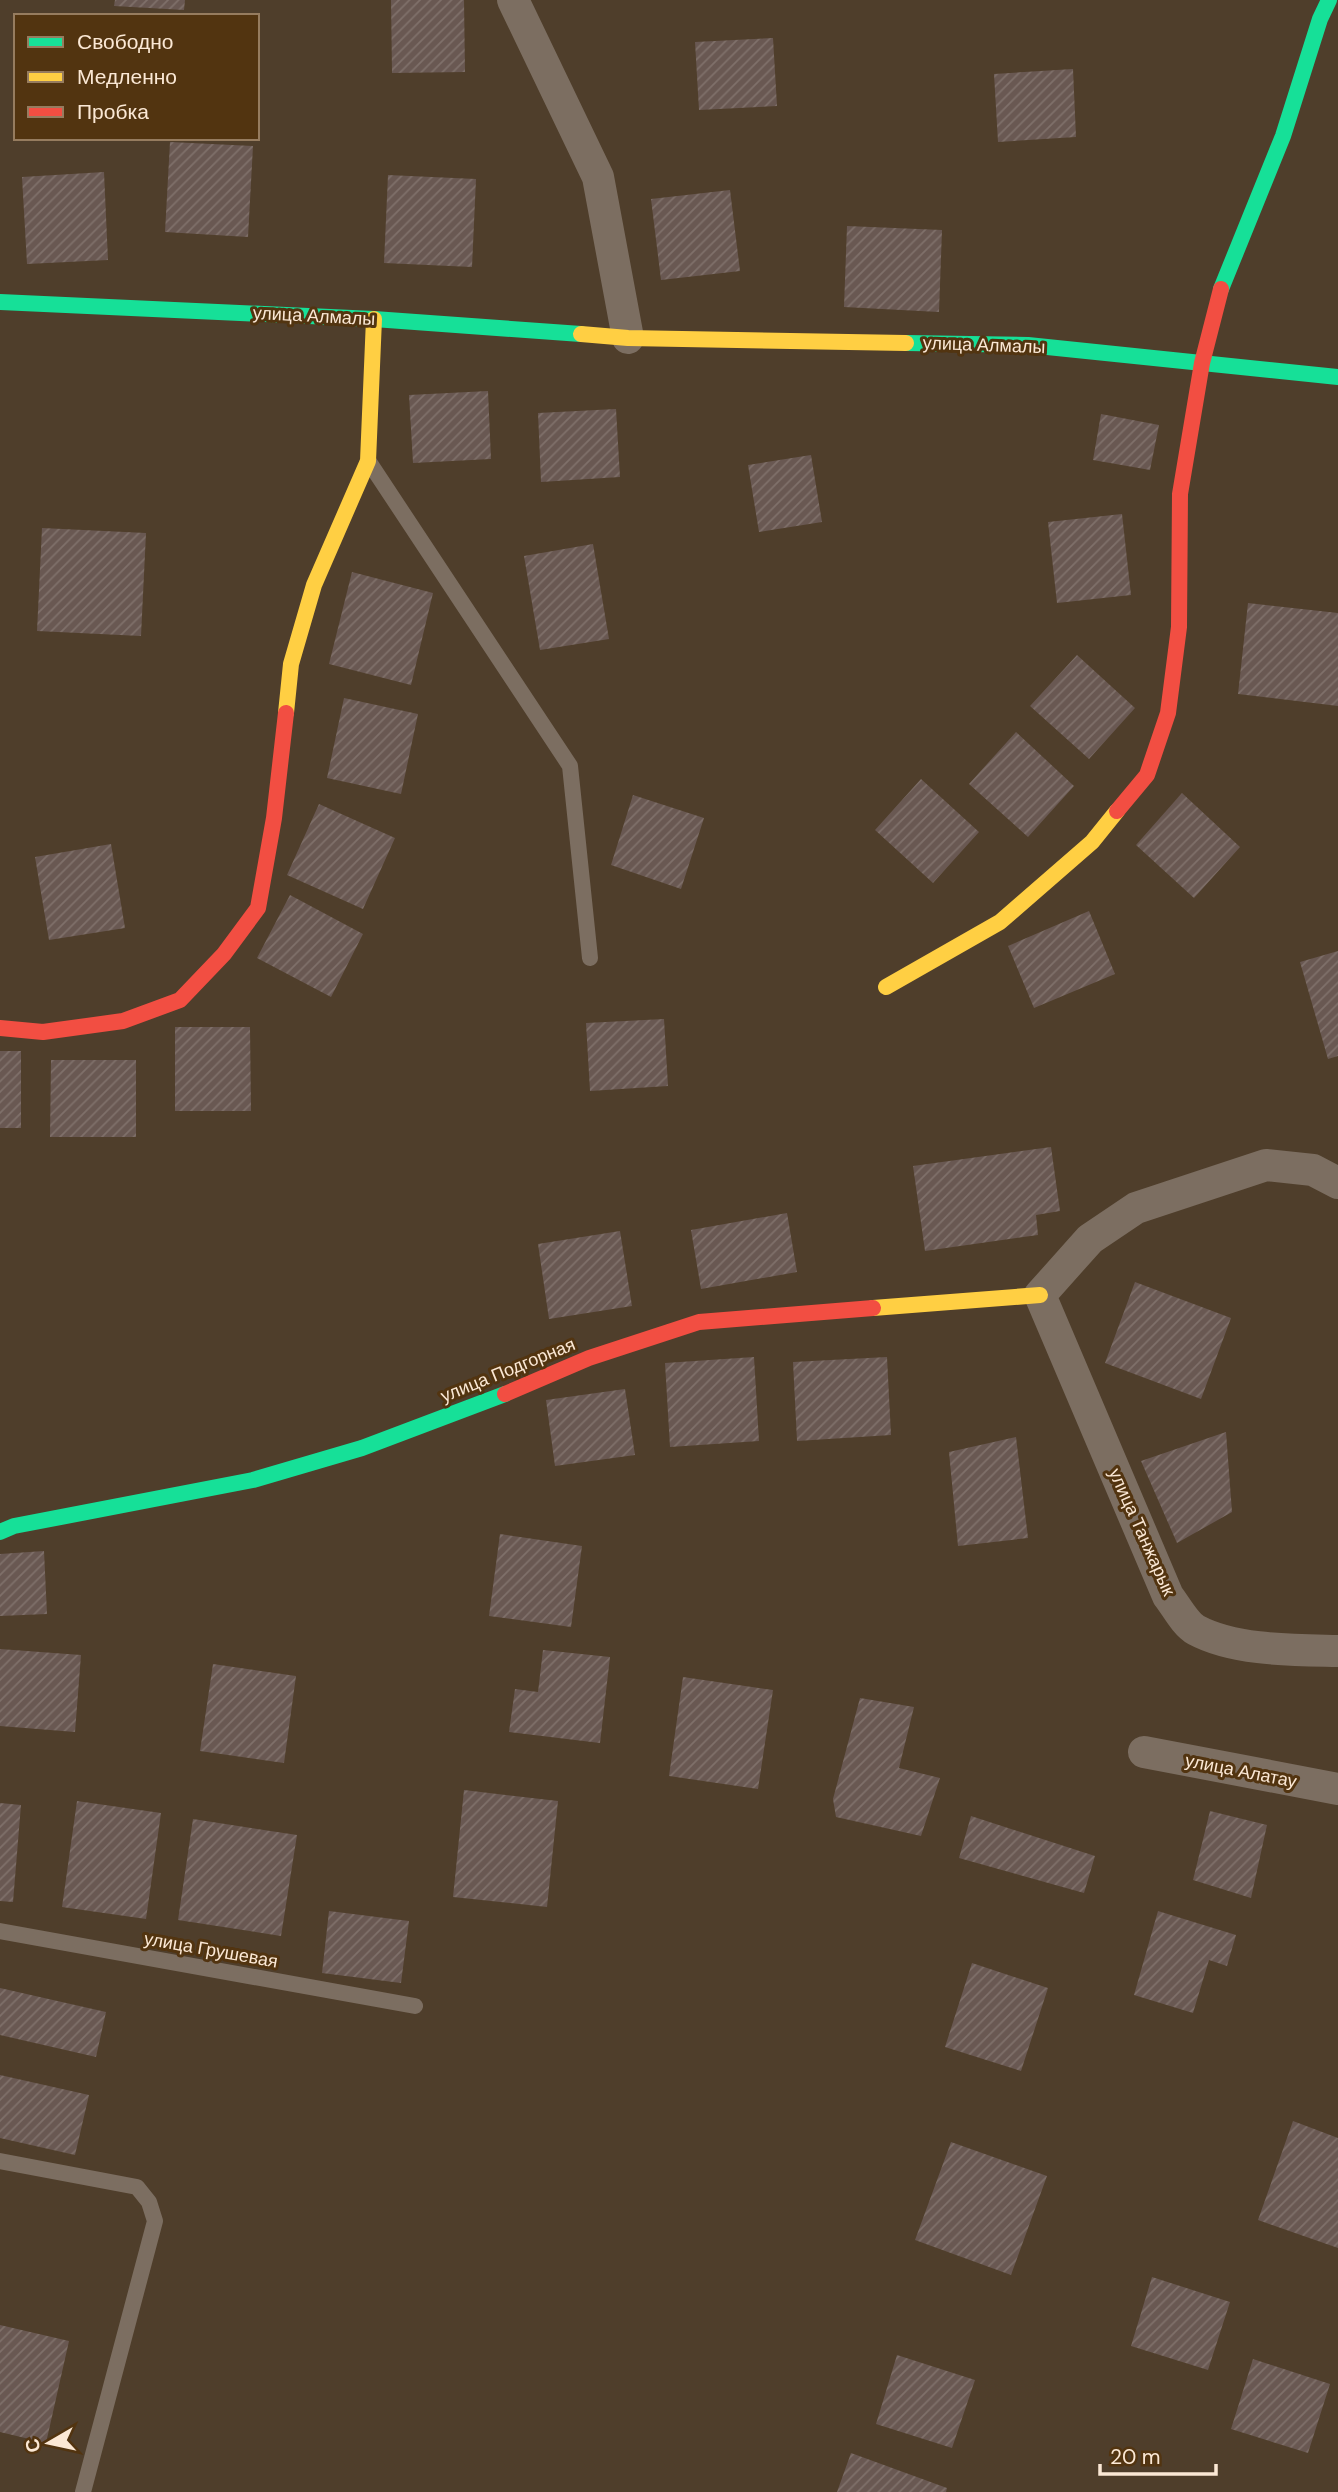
<svg xmlns="http://www.w3.org/2000/svg" width="1338" height="2492" viewBox="0 0 1338 2492" font-family="'DM Sans',sans-serif">
<style>
.building{fill:url(#building-hatch)}
.lines{fill:none;stroke-linecap:round;stroke-linejoin:round}
.lane{stroke:#7c6e61;stroke-width:16}
.street{stroke:#7c6e61;stroke-width:32}
.fast{stroke:#16e098;stroke-width:16}
.slow{stroke:#ffcf43;stroke-width:16}
.jam{stroke:#f24e42;stroke-width:16}
.labels{text-anchor:middle;dominant-baseline:central;stroke-width:6;stroke-linejoin:round;paint-order:stroke}
.street-label{font-size:18px;fill:#fbe8d5;stroke:#523410}
</style>
<defs>
<pattern id="building-hatch" width="6" height="6" patternUnits="userSpaceOnUse" patternTransform="scale(1.75)"><rect width="6" height="6" fill="#695852"/><path d="M-1 1l2-2M0 6l6-6M5 7l2-2" fill="none" stroke="#7f706a"/></pattern>
</defs>
<rect width="100%" height="100%" fill="#4f3e2b"/>
<!-- building -->
<path class="building" d="M 115,0 L 185,0 L 184,10 L 114,6 Z
M 391,0 L 464,0 L 465,72 L 392,73 Z
M 773,38 L 777,106 L 699,110 L 695,42 Z
M 1073,69 L 1076,137 L 998,142 L 994,74 Z
M 170,142 L 253,146 L 248,237 L 165,232 Z
M 104,172 L 108,260 L 27,264 L 22,177 Z
M 388,175 L 476,179 L 472,267 L 384,263 Z
M 730,190 L 740,271 L 661,280 L 651,199 Z
M 847,226 L 942,230 L 939,312 L 844,307 Z
M 488,391 L 491,459 L 413,463 L 409,395 Z
M 616,409 L 620,477 L 541,482 L 538,413 Z
M 1101,414 L 1159,425 L 1150,470 L 1093,460 Z
M 811,455 L 822,522 L 759,532 L 748,465 Z
M 1122,514 L 1131,595 L 1057,603 L 1048,522 Z
M 42,528 L 146,533 L 141,636 L 37,631 Z
M 593,544 L 609,639 L 540,650 L 524,556 Z
M 352,572 L 433,593 L 411,685 L 329,664 Z
M 1248,603 L 1338,613 L 1338,706 L 1238,694 Z
M 1077,655 L 1135,708 L 1089,759 L 1030,706 Z
M 344,698 L 418,714 L 401,794 L 327,778 Z
M 1016,732 L 1074,786 L 1028,837 L 969,784 Z
M 921,779 L 979,832 L 933,883 L 875,830 Z
M 1182,793 L 1240,847 L 1194,898 L 1136,845 Z
M 633,795 L 704,818 L 681,889 L 611,865 Z
M 319,804 L 395,838 L 363,909 L 287,875 Z
M 111,844 L 125,928 L 49,940 L 35,857 Z
M 290,895 L 363,934 L 331,997 L 257,958 Z
M 1089,911 L 1115,974 L 1034,1008 L 1008,946 Z
M 1338,951 L 1338,1056 L 1328,1059 L 1300,962 Z
M 664,1019 L 668,1086 L 590,1091 L 586,1023 Z
M 175,1027 L 250,1027 L 251,1111 L 175,1111 Z
M 0,1051 L 21,1051 L 21,1128 L 0,1128 Z
M 51,1060 L 136,1060 L 136,1137 L 50,1137 Z
M 1051,1147 L 1060,1211 L 1036,1215 L 1038,1235 L 925,1251 L 913,1166 Z
M 787,1213 L 797,1272 L 701,1289 L 691,1230 Z
M 620,1231 L 632,1306 L 549,1319 L 538,1244 Z
M 1135,1282 L 1231,1318 L 1201,1399 L 1105,1363 Z
M 754,1357 L 759,1441 L 670,1447 L 665,1363 Z
M 887,1357 L 891,1435 L 797,1441 L 793,1362 Z
M 625,1389 L 635,1455 L 555,1466 L 546,1400 Z
M 1226,1432 L 1232,1512 L 1177,1543 L 1141,1461 Z
M 1016,1437 L 1028,1538 L 958,1546 L 949,1452 Z
M 500,1534 L 582,1546 L 571,1627 L 489,1616 Z
M 44,1551 L 47,1614 L 0,1616 L 0,1554 Z
M 0,1649 L 81,1655 L 75,1732 L 0,1726 Z
M 543,1650 L 610,1657 L 600,1743 L 509,1732 L 515,1689 L 538,1692 Z
M 213,1664 L 296,1676 L 284,1763 L 200,1751 Z
M 683,1677 L 773,1690 L 758,1789 L 669,1776 Z
M 860,1698 L 914,1707 L 899,1768 L 940,1778 L 921,1836 L 836,1817 L 833,1799 Z
M 464,1790 L 558,1801 L 547,1907 L 453,1897 Z
M 77,1801 L 161,1813 L 146,1919 L 62,1907 Z
M 0,1803 L 21,1805 L 13,1902 L 0,1901 Z
M 1210,1811 L 1267,1825 L 1251,1898 L 1193,1880 Z
M 971,1816 L 1095,1856 L 1084,1893 L 959,1858 Z
M 193,1819 L 297,1835 L 281,1936 L 178,1920 Z
M 329,1911 L 409,1921 L 401,1983 L 322,1973 Z
M 1158,1911 L 1236,1935 L 1227,1966 L 1209,1960 L 1193,2013 L 1134,1995 Z
M 972,1963 L 1048,1988 L 1021,2071 L 945,2047 Z
M 0,1988 L 106,2012 L 96,2057 L 0,2035 Z
M 0,2075 L 89,2095 L 75,2155 L 0,2138 Z
M 1293,2121 L 1338,2138 L 1338,2248 L 1258,2220 Z
M 951,2142 L 1047,2176 L 1011,2275 L 915,2240 Z
M 1152,2277 L 1230,2302 L 1208,2370 L 1131,2346 Z
M 0,2325 L 69,2341 L 46,2443 L 0,2432 Z
M 897,2355 L 975,2380 L 952,2448 L 876,2424 Z
M 1253,2359 L 1330,2384 L 1308,2453 L 1231,2429 Z
M 851,2453 L 947,2488 L 946,2492 L 837,2492 Z"/>
<g class="lines">
<!-- lane -->
<path class="lane" d="M 369,462 L 570,766 L 590,958
M 0,1931 L 415,2006
M 0,2161 L 137,2187 L 149,2202 L 155,2221 L 83,2492"/>
<!-- street -->
<path class="street" d="M 513,0 L 598,177 L 628,338
M 1338,1183 L 1313,1170 L 1266,1165 L 1136,1208 L 1090,1239 L 1040,1295 L 1168,1596 C 1176,1606 1185,1624 1196,1630 C 1235,1651 1295,1650 1338,1651
M 1144,1752 L 1338,1789"/>
<!-- fast -->
<path class="fast" d="M 1221,289 L 1283,136 L 1320,19 L 1329,0
M 0,302 L 374,319 L 581,334
M 906,343 L 1028,345 L 1338,377
M 0,1532 L 14,1526 L 253,1480 L 362,1448 L 505,1394"/>
<!-- slow -->
<path class="slow" d="M 581,334 L 628,338 L 906,343
M 286,713 L 291,664 L 314,585 L 368,461 L 374,319
M 886,987 L 1000,922 L 1092,842 L 1117,811
M 873,1308 L 1040,1295"/>
<!-- jam -->
<path class="jam" d="M 1117,811 L 1147,775 L 1168,713 L 1179,627 L 1180,494 L 1202,363 L 1221,289
M 0,1028 L 43,1032 L 123,1021 L 180,1000 L 224,954 L 258,908 L 274,818 L 286,713
M 505,1394 L 589,1358 L 699,1322 L 873,1308"/>
</g>
<g class="labels">
<!-- street labels -->
<g class="street-label">
<text transform="translate(314 316) rotate(3)">улица Алмалы</text>
<text transform="translate(984 345) rotate(2)">улица Алмалы</text>
<text transform="translate(508 1370) rotate(-22)">улица Подгорная</text>
<text transform="translate(1142 1532) rotate(66)">улица Танжарык</text>
<text transform="translate(1241 1771) rotate(11)">улица Алатау</text>
<text transform="translate(211 1950) rotate(10)">улица Грушевая</text>
</g>
</g>
<!-- legend -->
<rect x="14" y="14" width="245" height="126" fill="#523410" stroke="#967c5f" stroke-width="2"/>
<rect x="28" y="37" width="35" height="10" fill="#16e098" stroke="#967c5f" stroke-width="2"/>
<text x="77" y="49" font-size="21" fill="#fbe8d5">Свободно</text>
<rect x="28" y="72" width="35" height="10" fill="#ffcf43" stroke="#967c5f" stroke-width="2"/>
<text x="77" y="84" font-size="21" fill="#fbe8d5">Медленно</text>
<rect x="28" y="107" width="35" height="10" fill="#f24e42" stroke="#967c5f" stroke-width="2"/>
<text x="77" y="119" font-size="21" fill="#fbe8d5">Пробка</text>
<!-- north arrow -->
<g transform="translate(49 2443) rotate(261)" stroke="#523410" stroke-width="5" paint-order="stroke">
<path d="M0-5L12 26L0 18L-12 26Z" fill="#fbe8d5"/>
<text y="-10" font-size="19" font-weight="bold" text-anchor="middle" fill="#fbe8d5">С</text>
</g>
<!-- scale -->
<path d="M1100 2464v10h116v-10" fill="none" stroke="#fbe8d5" stroke-width="3.5"/>
<text x="1110" y="2464" font-size="21" fill="#fbe8d5" stroke="#523410" stroke-width="5" paint-order="stroke">20 m</text>
</svg>
